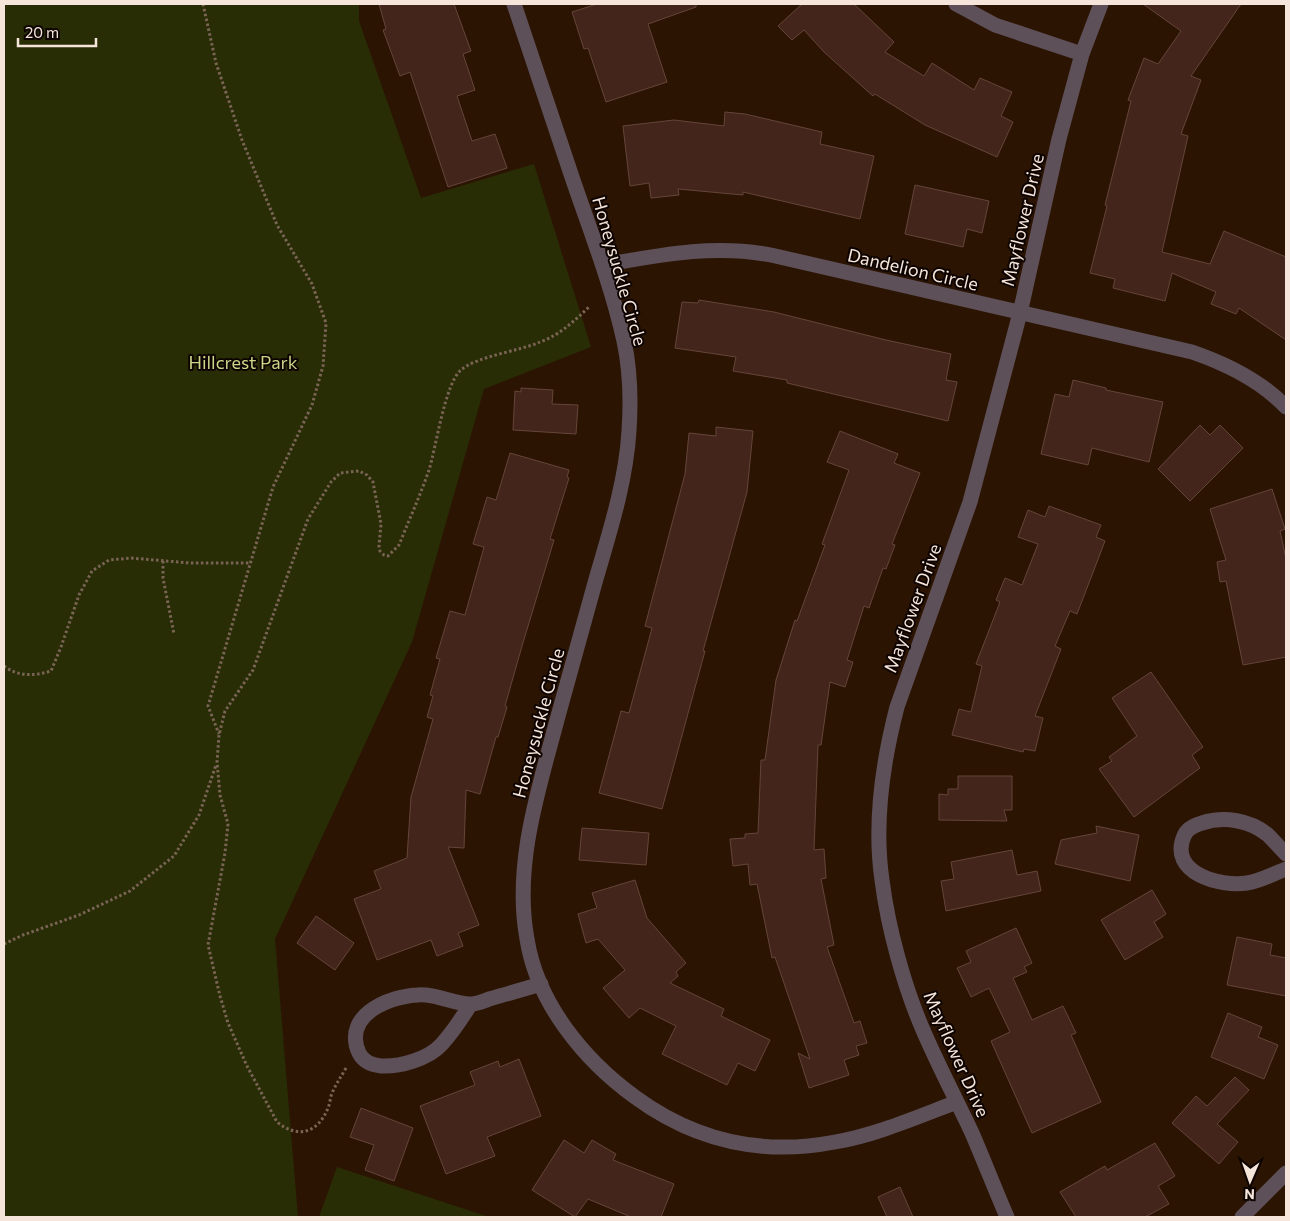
<svg xmlns="http://www.w3.org/2000/svg" width="1290" height="1221" viewBox="0 0 1290 1221" font-family="Commissioner,sans-serif">
<style>
.green{fill:#292d05}
.building{fill:#43251b;stroke:#65453a}
.lines{fill:none;stroke-linecap:round;stroke-linejoin:round}
.path{stroke:#796455;stroke-width:3;stroke-dasharray:2.5 2.5;stroke-linecap:butt}
.street{stroke:#5e5058;stroke-width:15}
.labels{text-anchor:middle;dominant-baseline:central;stroke-width:4;stroke-linejoin:round;paint-order:stroke}
.street-label{font-size:18px;fill:#f6e5da;stroke:#0d0401}
.park-label{font-size:18px;fill:#ccd689;stroke:#0d0401}
</style>
<rect width="100%" height="100%" fill="#2c1403"/>
<!-- green -->
<path class="green" d="M 4,4 L 359,4 L 359,21 L 421,198 L 534,164 L 591,347 L 484,389 L 412,642 L 275,939 L 298,1217 L 4,1217 Z
M 337,1167 L 489,1217 L 319,1217 Z"/>
<!-- building -->
<path class="building" d="M 379,4 L 454,4 L 471,51 L 463,54 L 475,90 L 457,96 L 472,141 L 495,134 L 507,168 L 448,187 L 410,72 L 400,76 L 383,30 L 386,29 Z
M 597,4 L 696,4 L 696,7 L 648,24 L 667,82 L 606,102 L 588,48 L 584,49 L 572,12 Z
M 802,4 L 854,4 L 894,42 L 885,52 L 924,76 L 932,63 L 974,90 L 980,78 L 1012,92 L 1001,116 L 1013,122 L 997,157 L 925,125 L 875,94 L 873,96 L 824,52 L 804,30 L 792,40 L 778,26 Z
M 1143,4 L 1241,4 L 1191,76 L 1201,80 L 1181,134 L 1188,136 L 1162,252 L 1210,264 L 1224,231 L 1286,257 L 1286,340 L 1239,308 L 1236,314 L 1211,304 L 1216,292 L 1172,273 L 1165,301 L 1113,288 L 1115,279 L 1090,273 L 1107,206 L 1105,205 L 1131,101 L 1128,100 L 1144,58 L 1158,64 L 1181,31 Z
M 725,112 L 745,114 L 822,132 L 820,144 L 874,156 L 860,219 L 743,192 L 743,195 L 678,189 L 679,195 L 651,198 L 649,183 L 630,186 L 623,126 L 674,120 L 724,126 Z
M 915,185 L 989,201 L 982,233 L 967,229 L 963,247 L 905,234 Z
M 699,300 L 774,312 L 886,340 L 951,354 L 946,380 L 957,382 L 948,421 L 787,383 L 787,380 L 733,371 L 736,357 L 675,348 L 682,302 L 698,303 Z
M 1073,380 L 1106,388 L 1106,390 L 1163,402 L 1149,462 L 1092,448 L 1088,465 L 1041,454 L 1055,394 L 1069,397 Z
M 521,388 L 553,390 L 552,404 L 578,405 L 576,434 L 513,430 L 515,391 L 521,392 Z
M 1200,425 L 1210,435 L 1220,425 L 1243,448 L 1190,501 L 1158,469 Z
M 716,427 L 753,431 L 747,492 L 703,651 L 705,651 L 662,809 L 599,793 L 621,711 L 629,713 L 652,628 L 645,626 L 685,474 L 689,433 L 716,436 Z
M 840,431 L 898,454 L 894,463 L 920,473 L 892,544 L 895,545 L 886,569 L 883,568 L 869,608 L 864,606 L 847,660 L 853,662 L 845,687 L 830,682 L 821,745 L 818,745 L 814,850 L 824,849 L 826,878 L 821,879 L 834,945 L 827,947 L 854,1023 L 860,1021 L 867,1043 L 856,1046 L 859,1055 L 844,1060 L 849,1075 L 809,1088 L 798,1053 L 810,1059 L 775,957 L 772,958 L 757,884 L 750,885 L 748,864 L 733,866 L 730,839 L 745,838 L 745,834 L 758,833 L 761,760 L 765,760 L 776,680 L 795,620 L 797,621 L 825,545 L 822,544 L 849,470 L 827,462 Z
M 510,453 L 569,470 L 567,477 L 569,478 L 550,539 L 554,540 L 522,646 L 505,706 L 507,707 L 498,737 L 496,737 L 480,794 L 466,790 L 464,848 L 448,847 L 479,925 L 458,933 L 463,946 L 437,956 L 431,940 L 377,960 L 354,899 L 381,889 L 374,871 L 407,858 L 411,797 L 433,719 L 427,717 L 433,696 L 430,695 L 440,659 L 436,658 L 450,611 L 465,615 L 484,547 L 473,544 L 487,497 L 496,500 Z
M 1272,489 L 1285,529 L 1280,531 L 1286,559 L 1286,657 L 1243,665 L 1226,581 L 1220,582 L 1217,562 L 1226,560 L 1210,509 Z
M 1049,506 L 1101,525 L 1096,537 L 1105,541 L 1077,614 L 1070,611 L 1055,646 L 1061,649 L 1035,716 L 1043,718 L 1035,751 L 1024,749 L 1023,752 L 952,735 L 959,709 L 971,712 L 982,666 L 976,664 L 1000,602 L 996,600 L 1005,578 L 1022,585 L 1038,544 L 1018,537 L 1028,510 L 1045,517 Z
M 1151,672 L 1203,747 L 1192,755 L 1200,768 L 1134,817 L 1099,769 L 1112,761 L 1109,757 L 1137,736 L 1112,698 Z
M 958,776 L 1012,776 L 1012,810 L 1004,810 L 1007,821 L 939,820 L 939,794 L 948,795 L 948,789 L 958,789 Z
M 1096,826 L 1139,835 L 1130,881 L 1055,864 L 1061,840 L 1097,833 Z
M 582,828 L 649,833 L 646,865 L 579,860 Z
M 1012,850 L 1017,875 L 1037,871 L 1041,891 L 946,911 L 941,881 L 954,879 L 951,862 Z
M 635,880 L 647,918 L 686,963 L 676,972 L 678,976 L 670,983 L 724,1009 L 721,1016 L 770,1040 L 755,1071 L 738,1063 L 727,1085 L 662,1054 L 676,1026 L 640,1008 L 629,1018 L 603,988 L 625,970 L 598,939 L 586,943 L 578,914 L 597,908 L 592,893 Z
M 1152,890 L 1166,914 L 1154,922 L 1163,937 L 1125,960 L 1101,920 Z
M 316,916 L 354,943 L 335,970 L 297,943 Z
M 1016,928 L 1032,963 L 1024,967 L 1027,972 L 1013,978 L 1032,1020 L 1063,1006 L 1076,1033 L 1071,1035 L 1101,1102 L 1032,1133 L 991,1041 L 1010,1032 L 989,988 L 971,997 L 957,968 L 971,962 L 966,951 Z
M 1237,937 L 1272,944 L 1270,955 L 1286,958 L 1286,996 L 1227,985 Z
M 1228,1013 L 1262,1027 L 1258,1037 L 1278,1045 L 1264,1079 L 1211,1057 Z
M 519,1059 L 541,1116 L 487,1137 L 495,1156 L 446,1174 L 420,1106 L 475,1085 L 470,1072 L 498,1061 L 500,1067 Z
M 1235,1077 L 1249,1090 L 1217,1124 L 1238,1142 L 1219,1164 L 1172,1123 L 1196,1096 L 1207,1106 Z
M 361,1108 L 413,1128 L 394,1181 L 365,1170 L 374,1145 L 350,1137 Z
M 564,1140 L 584,1153 L 592,1140 L 616,1154 L 613,1160 L 674,1184 L 661,1217 L 631,1217 L 588,1199 L 575,1217 L 532,1190 Z
M 1155,1143 L 1175,1176 L 1158,1186 L 1169,1204 L 1145,1217 L 1076,1217 L 1060,1192 L 1105,1166 L 1107,1170 Z
M 900,1187 L 913,1217 L 887,1217 L 878,1197 Z"/>
<g class="lines">
<!-- path -->
<path class="path" d="M 203,4 L 216,63 L 242,140 L 277,225 L 312,284 L 326,323 L 323,366 L 312,405 L 273,487 L 208,706 L 219,734
M 163,561 L 163,578 L 174,634
M 4,666 C 18,677 35,676 51,671 L 61,647 L 79,595 L 92,571 L 109,560 L 131,558 L 190,563 L 251,563
M 4,944 L 23,935 L 79,915 L 130,891 L 174,856 L 199,815 L 216,765
M 346,1068 C 341,1077 336,1084 332,1093 C 330,1098 330,1104 328,1108 C 318,1133 298,1139 277,1122 L 247,1066 L 228,1023 L 220,996 L 208,945 L 225,853 L 228,824 L 220,795 L 217,762 L 219,735 L 225,711 L 253,670 L 308,519 L 331,482 L 340,473 L 359,471 L 367,475 L 373,482 L 381,524 L 379,546 L 380,551 L 384,555 L 388,556 L 399,545 C 409,520 420,496 429,470 C 436,448 445,383 461,370 C 477,356 520,351 540,342 C 560,335 574,321 589,307"/>
<!-- street -->
<path class="street" d="M 514,4 C 534,63 554,123 574,183 C 592,235 612,287 624,341 C 630,369 631,402 629,431 C 626,481 610,531 596,579 C 581,634 565,690 550,746 C 533,808 515,874 527,939 C 537,1003 584,1060 635,1097 C 695,1141 762,1156 835,1142 C 876,1135 917,1117 957,1102
M 956,4 L 995,25 L 1082,54
M 603,265 C 660,255 713,244 771,255 L 1192,352 C 1227,364 1260,380 1286,407
M 1286,854 C 1280,848 1274,841 1268,835 C 1250,820 1224,816 1202,823 C 1195,825 1187,828 1184,836 C 1168,873 1220,887 1247,883 C 1261,881 1273,874 1286,869
M 470,1005 C 462,1018 452,1033 441,1045 C 428,1059 400,1067 381,1066 C 372,1065 363,1061 359,1053 C 341,1013 395,993 426,995 C 440,996 460,1005 471,1004 C 477,1004 484,1001 489,999 C 507,994 524,989 541,984
M 1007,1217 C 995,1189 984,1161 972,1133 C 956,1099 938,1065 923,1030 C 904,986 888,928 882,880 C 874,825 883,761 897,707 L 970,502 L 1020,313 L 1059,139 L 1082,54 L 1101,4
M 1242,1217 L 1286,1173"/>
</g>
<g class="labels">
<!-- street labels -->
<g class="street-label">
<text transform="translate(1022 220) rotate(-77)">Mayflower Drive</text>
<text transform="translate(913 269) rotate(13)">Dandelion Circle</text>
<text transform="translate(620 271) rotate(74)">Honeysuckle Circle</text>
<text transform="translate(912 608) rotate(-70)">Mayflower Drive</text>
<text transform="translate(538 723) rotate(-75)">Honeysuckle Circle</text>
<text transform="translate(957 1054) rotate(66)">Mayflower Drive</text>
</g>
<!-- park labels -->
<g class="park-label">
<text x="243" y="362">Hillcrest Park</text>
</g>
</g>
<!-- border -->
<rect width="1290" height="1221" fill="none" stroke="#f6e5da" stroke-width="10"/>
<!-- north arrow -->
<g transform="translate(1250 1181) rotate(182)" stroke="#0d0401" stroke-width="4" paint-order="stroke">
<path d="M0-4L9 19L0 12L-9 19Z" fill="#f6e5da"/>
<text y="-8" font-size="14" font-weight="bold" text-anchor="middle" fill="#f6e5da">N</text>
</g>
<!-- scale -->
<path d="M18 38v8h78v-8" fill="none" stroke="#f6e5da" stroke-width="2.5"/>
<text x="25" y="38" font-size="15" fill="#f6e5da" stroke="#0d0401" stroke-width="4" paint-order="stroke">20 m</text>
</svg>
